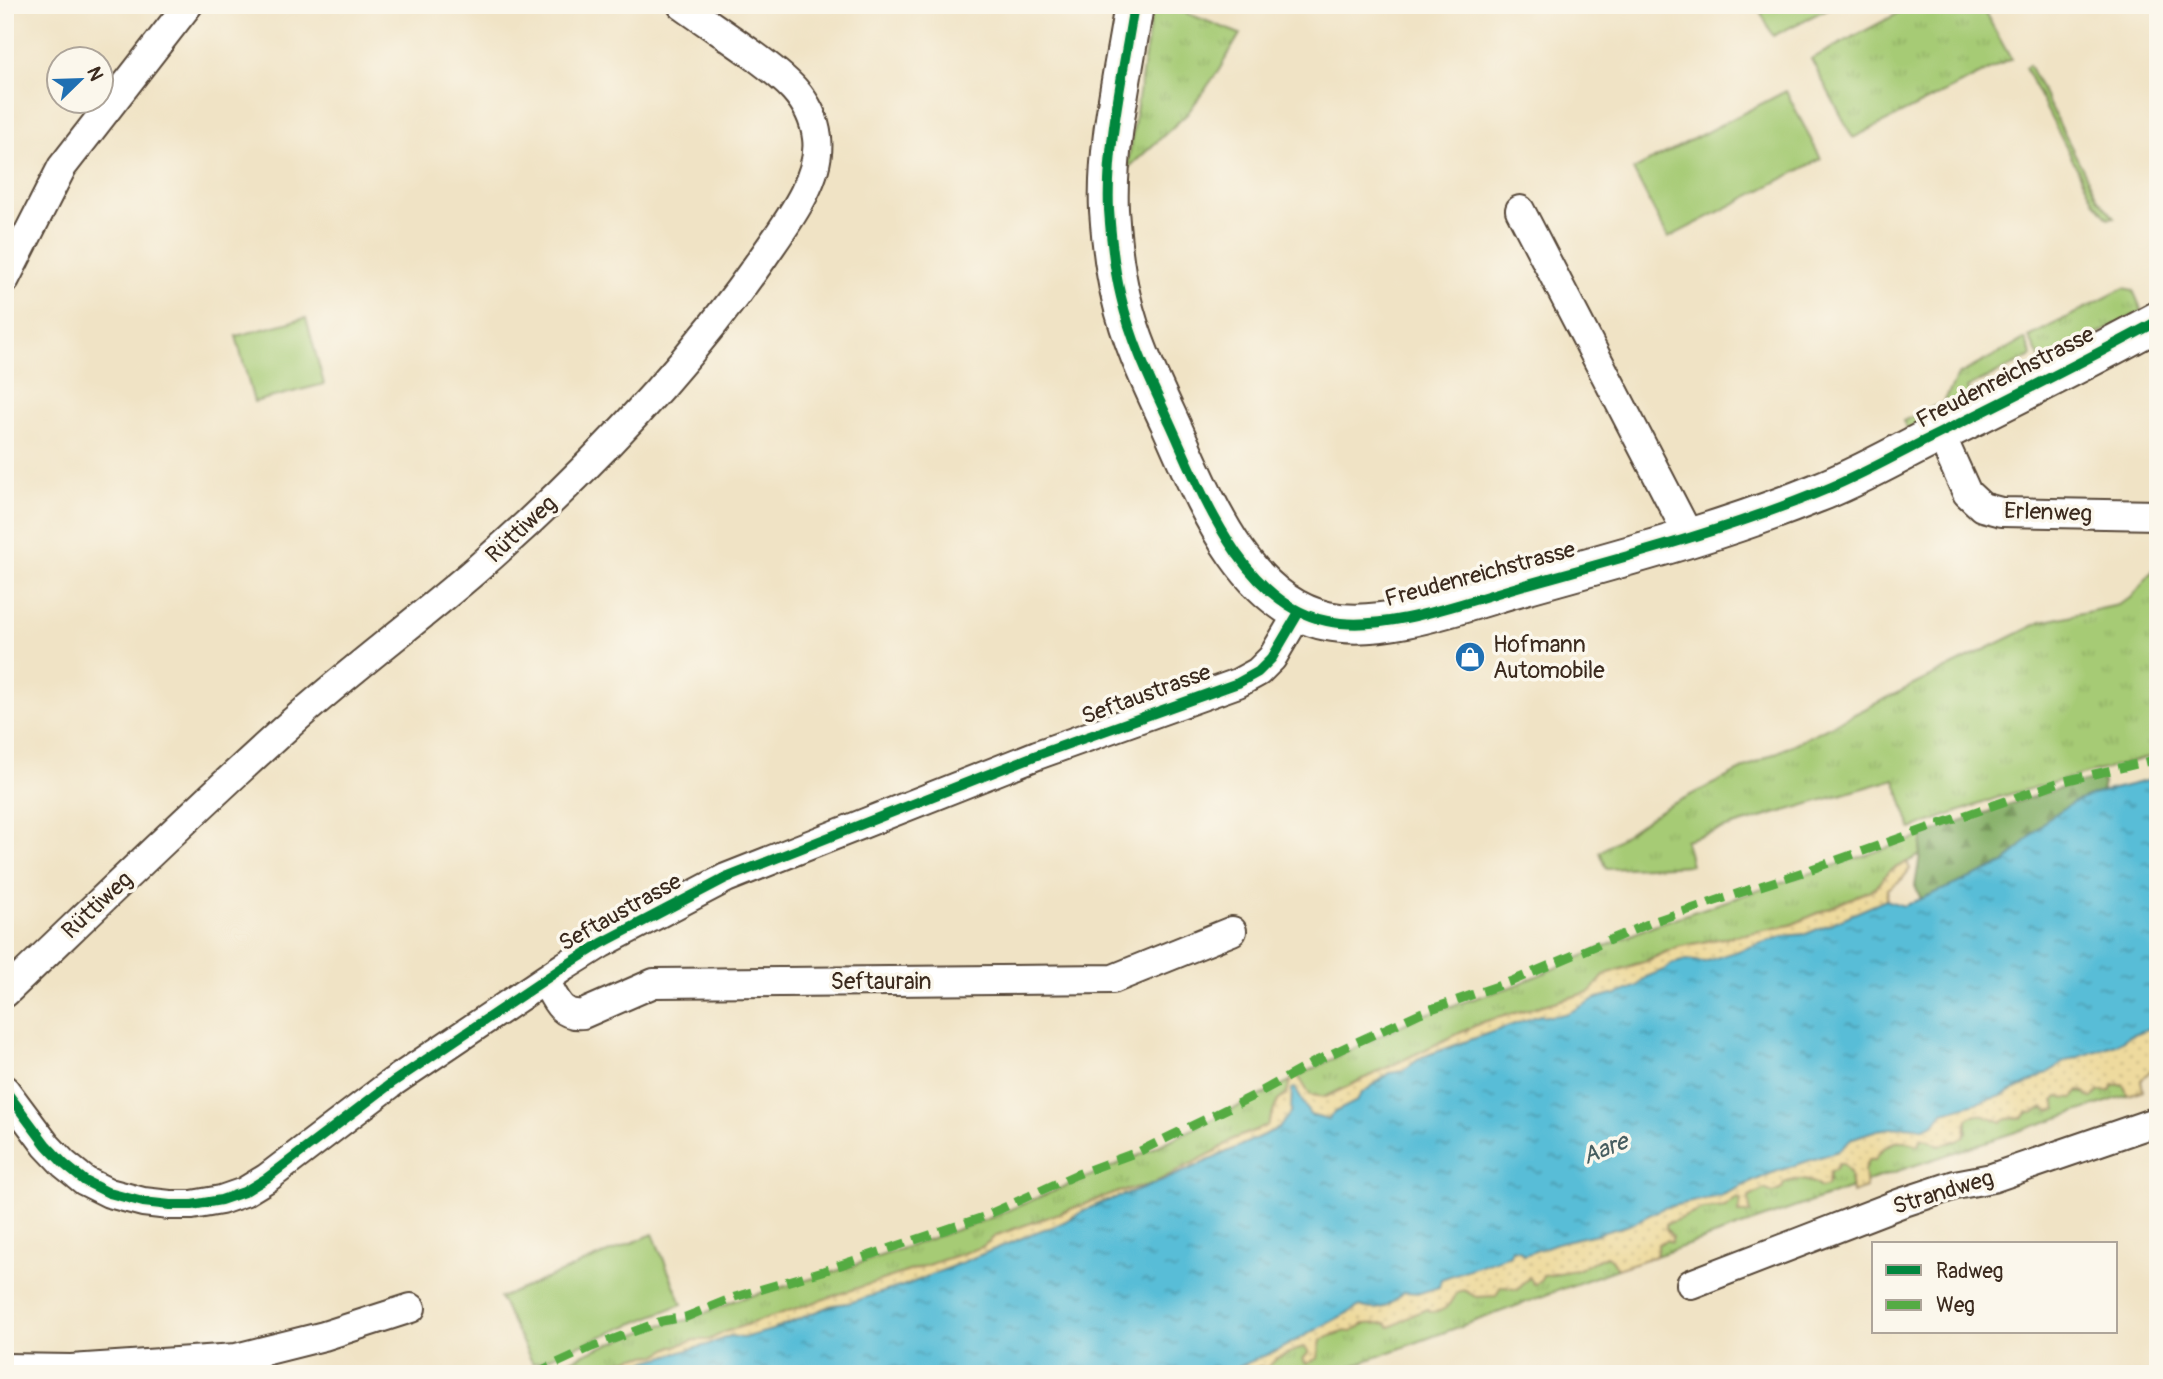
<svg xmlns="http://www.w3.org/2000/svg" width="2163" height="1379" viewBox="0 0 2163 1379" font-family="Pangolin,sans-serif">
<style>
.grass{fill:url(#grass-tufts);stroke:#707a4a;stroke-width:2}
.forest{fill:url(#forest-firs);stroke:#606c42;stroke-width:2}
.sand{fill:url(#sand-dots);stroke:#94825e;stroke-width:2}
.park{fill:#a6cb75;stroke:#707a4a;stroke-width:2}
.water{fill:url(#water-ripples);stroke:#4a747a;stroke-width:2}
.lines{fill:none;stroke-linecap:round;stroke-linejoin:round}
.street-casing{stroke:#564637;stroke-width:32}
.secondary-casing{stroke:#564637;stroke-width:42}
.street{stroke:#fff;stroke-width:28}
.secondary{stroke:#fff;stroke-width:38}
.quiet{stroke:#55ab43;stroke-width:9;stroke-dasharray:18 9;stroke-linecap:butt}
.cycleway-casing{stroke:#fbf7ec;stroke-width:15}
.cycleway{stroke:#00873e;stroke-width:10}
.labels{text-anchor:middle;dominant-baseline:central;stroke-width:7;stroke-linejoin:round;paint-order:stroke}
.street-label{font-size:23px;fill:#3b2a1e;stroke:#fbf7ec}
.poi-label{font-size:23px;fill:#3b2a1e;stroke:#fbf7ec;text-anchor:start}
.water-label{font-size:24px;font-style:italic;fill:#465d5f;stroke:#fbf7ec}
</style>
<defs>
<pattern id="grass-tufts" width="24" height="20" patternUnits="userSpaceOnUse" patternTransform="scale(1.75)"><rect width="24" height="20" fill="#a6cb75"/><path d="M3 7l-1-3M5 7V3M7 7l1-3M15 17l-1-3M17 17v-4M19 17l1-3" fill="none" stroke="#90ae65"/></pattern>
<pattern id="forest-firs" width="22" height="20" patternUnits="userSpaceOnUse" patternTransform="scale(1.75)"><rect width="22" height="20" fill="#84af66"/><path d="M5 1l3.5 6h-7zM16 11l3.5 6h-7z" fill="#6d8f53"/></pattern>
<pattern id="sand-dots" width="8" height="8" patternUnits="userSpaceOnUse" patternTransform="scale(1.75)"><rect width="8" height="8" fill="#eeda9e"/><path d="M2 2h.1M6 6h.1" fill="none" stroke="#cdbb88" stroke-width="1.8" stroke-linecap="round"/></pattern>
<pattern id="water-ripples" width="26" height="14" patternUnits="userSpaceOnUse" patternTransform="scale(1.75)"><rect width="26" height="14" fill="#59bdd7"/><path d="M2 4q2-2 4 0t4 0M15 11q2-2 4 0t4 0" fill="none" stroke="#4b9aae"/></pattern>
</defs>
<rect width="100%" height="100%" fill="#fbf7ec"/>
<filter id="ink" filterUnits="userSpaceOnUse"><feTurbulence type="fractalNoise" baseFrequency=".0143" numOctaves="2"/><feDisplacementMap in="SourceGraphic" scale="14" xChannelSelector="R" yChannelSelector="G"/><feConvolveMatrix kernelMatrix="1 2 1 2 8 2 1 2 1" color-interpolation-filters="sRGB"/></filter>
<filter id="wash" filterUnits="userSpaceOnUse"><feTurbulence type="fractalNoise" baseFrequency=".00686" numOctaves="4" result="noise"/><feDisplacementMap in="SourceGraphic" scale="28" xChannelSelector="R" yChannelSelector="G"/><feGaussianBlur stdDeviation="1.57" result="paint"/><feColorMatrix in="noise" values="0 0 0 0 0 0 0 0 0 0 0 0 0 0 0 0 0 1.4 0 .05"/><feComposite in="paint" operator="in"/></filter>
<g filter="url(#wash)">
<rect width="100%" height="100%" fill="#f0e3c5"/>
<!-- grass -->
<path class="grass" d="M 1153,5 L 1166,5 L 1240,34 L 1219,70 L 1187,114 L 1127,169 Z
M 1914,5 L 1981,5 L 2011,59 L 1853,138 L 1811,59 Z
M 2029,65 L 2098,199 L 2114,217 L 2108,218 L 2094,201 L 2025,68 Z
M 2124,288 L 2133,290 L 2142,311 L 2042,363 L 2029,337 Z
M 2025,339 L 2032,356 L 1967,388 L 1971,398 L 1907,429 L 1903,421 L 1944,402 L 1958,375 Z
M 2158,564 L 2158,755 L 1999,797 L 1911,829 L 1895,779 L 1685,840 L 1691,865 L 1607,869 L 1600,852 L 1664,808 L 2041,622 L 2118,605 L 2131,598 Z
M 1923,836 L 1920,855 L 1888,872 L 1875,888 L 1791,925 L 1677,947 L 1647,960 L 1606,974 L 1590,992 L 1483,1022 L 1325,1097 L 1310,1096 L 1298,1076 L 1420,1016 L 1514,986 L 1654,925 Z
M 1290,1081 L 1287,1094 L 1278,1101 L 1267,1126 L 1233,1139 L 1218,1150 L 1149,1186 L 1119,1192 L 997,1235 L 982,1247 L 725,1332 L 709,1340 L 695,1340 L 669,1348 L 657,1355 L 634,1357 L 585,1374 L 540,1374 L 593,1350 L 660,1325 L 688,1320 L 736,1300 L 825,1275 L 985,1220 L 1142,1154 Z
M 2123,1084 L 2128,1095 L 1864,1182 L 1864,1170 L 1868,1160 L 1875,1160 C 1885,1142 1898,1138 1918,1145 L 1920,1139 L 1926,1138 L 1939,1145 L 1958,1141 L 1967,1132 L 1967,1119 C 1979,1112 1987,1112 1997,1120 L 2024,1117 C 2031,1107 2046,1108 2057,1109 L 2054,1101 L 2058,1097 C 2075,1097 2078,1086 2093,1098 L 2100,1091 L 2110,1091 L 2113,1085 Z
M 1843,1163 L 1850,1173 L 1851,1188 L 1656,1256 L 1658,1244 L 1667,1240 L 1672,1242 L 1672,1236 L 1666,1229 L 1666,1224 L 1703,1209 L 1725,1207 L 1736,1198 L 1748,1202 L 1749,1197 L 1764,1189 L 1768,1190 C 1787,1181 1802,1174 1821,1188 L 1829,1181 L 1830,1170 L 1835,1170 L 1838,1164 Z
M 1606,1256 L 1611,1259 L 1617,1269 L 1330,1374 L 1242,1374 L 1260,1366 L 1267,1368 L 1277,1358 L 1303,1347 L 1318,1358 L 1320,1340 C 1334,1334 1349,1331 1361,1325 C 1370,1321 1380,1324 1389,1322 C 1410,1317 1432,1307 1452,1299 L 1456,1292 L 1464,1290 L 1476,1297 L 1486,1296 L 1501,1286 L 1529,1277 L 1560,1274 L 1576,1270 Z"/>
<!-- forest -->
<path class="forest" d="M 2101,778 L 2103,783 L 2101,792 L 2074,802 L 2004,864 L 1921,899 L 1915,886 L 1923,836 C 1981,814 2039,792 2101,778 Z"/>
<!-- sand -->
<path class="sand" d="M 1907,862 L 1910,869 L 1902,879 L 1888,889 L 1886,900 L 1891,907 L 704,1374 L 585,1374 L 634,1357 L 657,1355 L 669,1348 L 695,1340 L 709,1340 L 725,1332 L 982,1247 L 997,1235 L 1119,1192 L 1149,1186 L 1218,1150 L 1233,1139 L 1267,1126 L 1278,1101 L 1287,1094 L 1290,1081 L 1298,1076 L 1310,1095 L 1326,1097 L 1483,1022 L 1590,992 L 1606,974 L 1647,961 L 1677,947 L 1791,925 L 1875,888 L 1888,872 Z
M 2158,985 L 2158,1067 L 2152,1069 L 2141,1080 L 2143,1090 L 2128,1095 L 2123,1084 L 2113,1085 L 2110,1091 L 2099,1091 L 2093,1098 L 2088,1097 L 2085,1092 L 2079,1091 L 2073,1098 L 2057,1097 L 2054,1101 L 2057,1109 L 2049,1111 L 2043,1107 L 2033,1113 L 2027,1112 L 2024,1117 L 2007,1119 L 2002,1122 C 1988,1117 1982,1110 1967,1119 C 1963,1137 1970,1137 1948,1143 C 1942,1144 1943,1146 1937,1144 C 1929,1142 1928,1138 1920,1139 L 1918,1145 C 1899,1137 1884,1142 1875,1160 L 1868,1160 L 1864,1170 L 1866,1188 L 1852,1193 L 1850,1173 L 1843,1164 L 1838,1164 L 1835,1170 L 1830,1171 L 1827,1186 L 1821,1188 C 1809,1178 1798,1178 1784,1183 L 1782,1189 L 1773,1193 L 1764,1189 L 1749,1197 L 1750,1213 L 1739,1213 L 1741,1199 L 1736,1198 L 1725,1207 L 1703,1209 L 1666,1224 L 1666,1229 L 1672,1236 L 1672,1242 L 1667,1240 L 1658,1244 L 1656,1256 L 1617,1269 L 1611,1259 L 1606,1256 L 1576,1270 L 1543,1276 L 1540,1282 L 1534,1284 L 1529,1277 L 1518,1290 L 1501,1286 L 1496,1296 L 1476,1297 L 1464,1290 L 1457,1292 C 1448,1305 1449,1311 1430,1312 L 1427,1309 C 1412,1314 1404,1321 1390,1327 L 1386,1323 L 1364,1324 L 1352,1332 L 1342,1331 L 1321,1340 L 1318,1358 L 1306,1364 L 1303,1359 L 1309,1352 L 1303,1347 L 1277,1358 L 1267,1368 L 1260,1366 L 1242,1374 L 1173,1374 L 1223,1373 L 1231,1370 L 1233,1360 L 1276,1351 L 1326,1318 Z"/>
<!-- park -->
<path class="park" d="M 1757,5 L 1828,5 L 1829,8 L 1773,36 Z
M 1786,91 L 1821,159 L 1668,238 L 1633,170 Z
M 306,318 L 324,384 L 254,402 L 236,336 Z
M 653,1234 L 682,1304 L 533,1364 L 500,1298 Z"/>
<!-- water -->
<path class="water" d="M 2158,778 L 2158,1025 L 2129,1036 L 2119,1043 L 2067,1061 L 2039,1078 L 2001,1096 L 1943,1112 L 1934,1124 L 1924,1128 L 1906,1126 L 1877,1130 L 1853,1138 L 1838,1151 L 1772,1173 L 1720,1196 L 1663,1208 L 1629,1225 L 1597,1234 L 1560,1242 L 1524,1255 L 1519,1250 L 1512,1249 L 1510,1255 L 1441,1279 L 1439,1287 L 1420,1293 L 1404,1292 C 1388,1305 1382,1314 1360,1306 L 1280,1349 L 1222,1374 L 614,1374 L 636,1364 L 707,1345 L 730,1336 L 743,1338 L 772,1330 L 833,1305 L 848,1303 L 909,1284 L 1044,1229 C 1057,1228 1075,1215 1088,1209 C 1107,1199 1129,1195 1149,1186 C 1193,1169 1236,1147 1279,1128 L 1291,1112 L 1292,1089 L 1295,1088 L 1310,1115 L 1328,1120 L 1333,1113 L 1357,1101 L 1361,1094 L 1390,1073 L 1402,1071 L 1422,1057 L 1540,1015 C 1559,1019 1574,1011 1589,1002 C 1595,998 1605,996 1612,994 L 1615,995 L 1638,986 L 1646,977 L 1666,969 L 1672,964 L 1686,960 L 1704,962 L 1783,936 L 1806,934 L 1886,900 L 1904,906 L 2004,864 L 2047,819 L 2074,802 L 2101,792 Z"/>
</g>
<g filter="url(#ink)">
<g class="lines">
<!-- street casing -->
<g class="street-casing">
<path id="street" d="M 1520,210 L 1690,538
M 5,279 L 62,167 L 188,5
M 1940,433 L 1967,493 L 1982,507 L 2001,512 L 2158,515
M 545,980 C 555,998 560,1017 583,1014 L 654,983 L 1113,979 L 1232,931
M 5,993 C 99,903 192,812 289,725 C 350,670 416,622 477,569 C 583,476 683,372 764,256 C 786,224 822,178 817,138 C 812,95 778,73 745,49 C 724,34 703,20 682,5
M 5,1090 L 46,1145 L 64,1164 L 85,1181 L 109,1193 L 143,1202 L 170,1205 L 192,1205 L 221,1200 L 244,1192 L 267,1178 L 393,1082 L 565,966 L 602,943 L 726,878 L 1037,755 L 1238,683 L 1258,672 L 1272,658 L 1299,612
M 1691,1284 L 1901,1203 L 1955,1185 L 1992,1178 L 2158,1121
M 5,1368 L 71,1369 L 236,1358 L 324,1336 L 411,1308"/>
</g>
<!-- secondary casing -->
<g class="secondary-casing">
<path id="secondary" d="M 1134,5 C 1124,69 1106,147 1109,210 C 1111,239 1114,269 1121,297 C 1131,341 1151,382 1170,423 C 1202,493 1242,603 1327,621 C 1385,633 1464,602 1521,586 C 1621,558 1721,532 1817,493 C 1854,479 1889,459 1924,441 C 2003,402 2081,363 2158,321"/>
</g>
<!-- street -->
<use href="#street" class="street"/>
<!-- secondary -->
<use href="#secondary" class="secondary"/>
<!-- quiet -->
<path class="quiet" d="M 533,1374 L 592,1347 L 662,1321 L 686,1317 L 735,1297 L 823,1271 L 983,1217 L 1075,1175 L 1140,1151 L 1253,1096 L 1318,1060 L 1420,1013 L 1512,981 L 1655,921 L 1806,871 L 2060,782 L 2158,759"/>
<!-- cycleway casing -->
<g class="cycleway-casing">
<path id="cycleway" d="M 1134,5 C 1124,69 1106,147 1109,210 C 1111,239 1114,269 1121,297 C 1131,341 1151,382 1170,423 C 1202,493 1242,603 1327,621 C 1385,633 1464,602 1521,586 C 1621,558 1721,532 1817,493 C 1854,479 1889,459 1924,441 C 2003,402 2081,363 2158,321
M 5,1090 L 46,1145 L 64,1164 L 85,1181 L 109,1193 L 143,1202 L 170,1205 L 192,1205 L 221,1200 L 244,1192 L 267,1178 L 393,1082 L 565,966 L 602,943 L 726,878 L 1037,755 L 1238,683 L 1258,672 L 1272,658 L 1299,612"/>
</g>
<!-- cycleway -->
<use href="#cycleway" class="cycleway"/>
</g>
</g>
<!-- icons -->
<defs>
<g id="shop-disc" transform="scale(1.575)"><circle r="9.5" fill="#1f6fb2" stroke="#fbf7ec"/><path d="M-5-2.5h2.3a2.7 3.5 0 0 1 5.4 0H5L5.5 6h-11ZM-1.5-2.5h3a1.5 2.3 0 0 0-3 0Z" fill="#fff"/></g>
</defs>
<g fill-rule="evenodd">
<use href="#shop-disc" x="1470" y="657"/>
</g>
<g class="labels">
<!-- street labels -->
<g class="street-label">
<text transform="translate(2005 377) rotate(-27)">Freudenreichstrasse</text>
<text transform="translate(2048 512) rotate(2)">Erlenweg</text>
<text transform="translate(521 529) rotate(-43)">Rüttiweg</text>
<text transform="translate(1480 574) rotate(-15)">Freudenreichstrasse</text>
<text transform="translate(1146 694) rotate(-20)">Seftaustrasse</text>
<text transform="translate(97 905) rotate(-43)">Rüttiweg</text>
<text transform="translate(620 912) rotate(-29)">Seftaustrasse</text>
<text x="881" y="981">Seftaurain</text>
<text transform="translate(1943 1192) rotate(-17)">Strandweg</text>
</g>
<!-- poi labels -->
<g class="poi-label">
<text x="1493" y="644">Hofmann<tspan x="1493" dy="26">Automobile</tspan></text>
</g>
<!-- water labels -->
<g class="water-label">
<text transform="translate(1605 1149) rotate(-22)">Aare</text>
</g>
</g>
<!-- margin -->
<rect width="2163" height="1379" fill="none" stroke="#fbf7ec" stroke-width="28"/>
<!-- legend -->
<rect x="1872" y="1242" width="245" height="91" fill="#fbf7ec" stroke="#aea59a" stroke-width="2"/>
<rect x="1886" y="1265" width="35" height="10" fill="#00873e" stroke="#aea59a" stroke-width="2"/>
<text x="1936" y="1278" font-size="21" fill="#3b2a1e">Radweg</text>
<rect x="1886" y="1300" width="35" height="10" fill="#55ab43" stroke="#aea59a" stroke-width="2"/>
<text x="1936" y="1312" font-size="21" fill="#3b2a1e">Weg</text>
<!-- north arrow -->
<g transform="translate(80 80) rotate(67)"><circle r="33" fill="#fbf7ec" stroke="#aea59a" stroke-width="2"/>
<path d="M0-5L12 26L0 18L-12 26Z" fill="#1f6fb2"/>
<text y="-10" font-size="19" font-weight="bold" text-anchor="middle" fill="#3b2a1e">N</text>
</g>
</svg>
